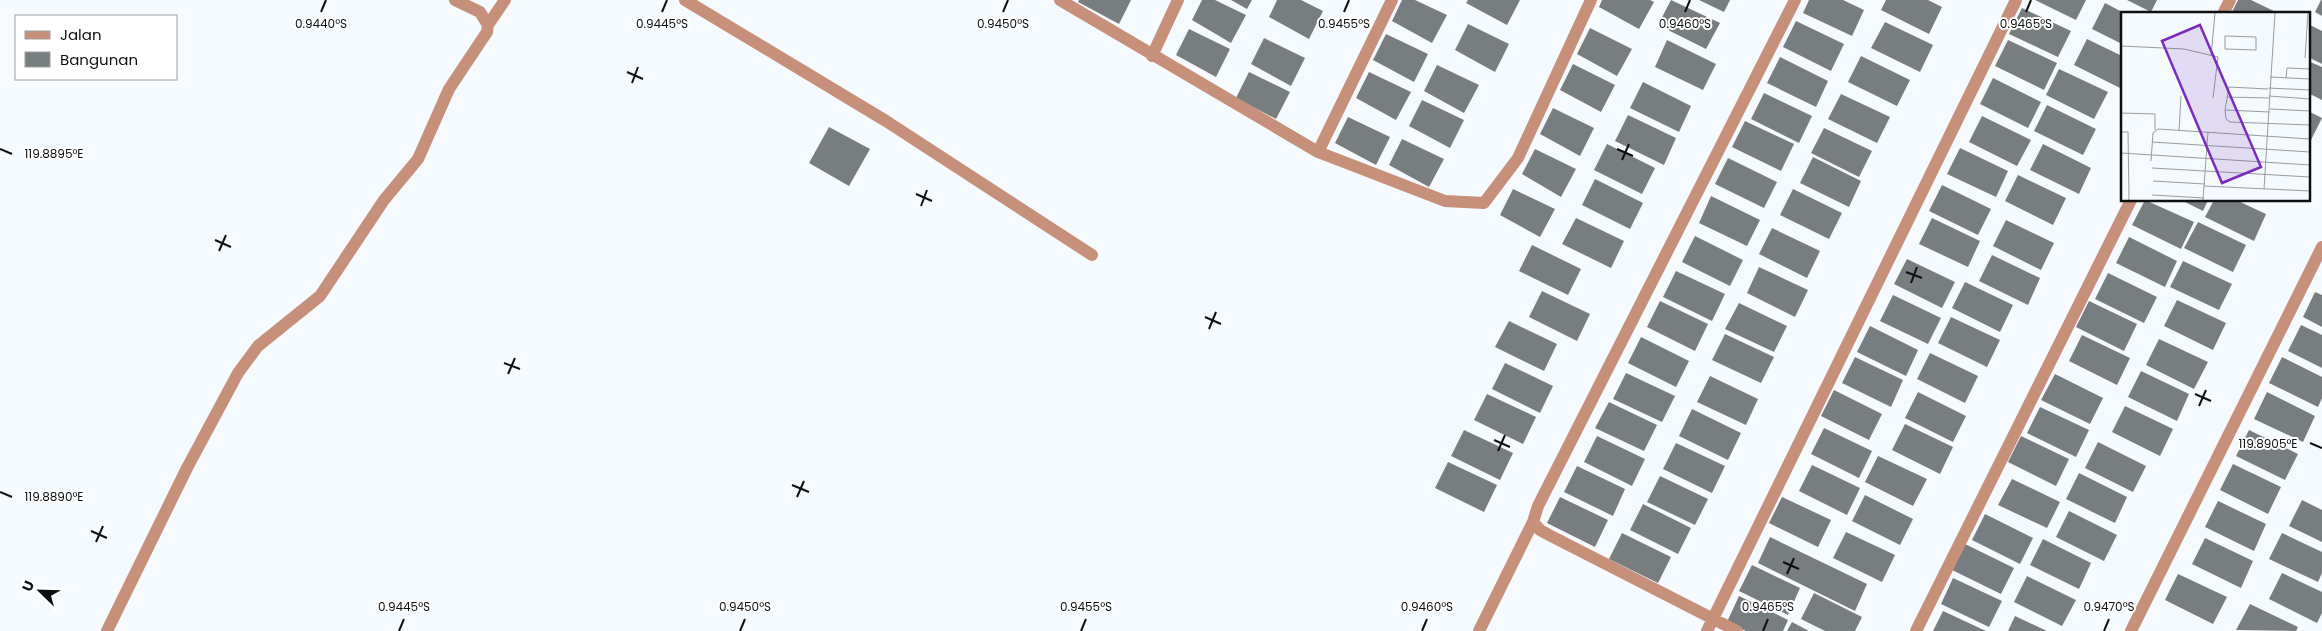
<svg xmlns="http://www.w3.org/2000/svg" width="2322" height="631" viewBox="0 0 2322 631" font-family="Poppins,sans-serif">
<style>
.building{fill:#787d80}
.lines{fill:none;stroke-linecap:round;stroke-linejoin:round}
.street{stroke:#c6907b;stroke-width:12}
.ticks{fill:none;stroke:#0d0f10;stroke-width:2}
.inset-road{fill:none;stroke:#989c9f;stroke-width:1}
.view{fill:#7b2cbf;fill-opacity:0.15;stroke:#7b2cbf;stroke-width:2.5}
.inset-edge{fill:none;stroke:#0d0f10;stroke-width:2.5}
.ticks-label{font-size:12px;text-anchor:middle;fill:#0d0f10;stroke:#fff;stroke-width:4;stroke-linejoin:round;paint-order:stroke}
</style>
<rect width="100%" height="100%" fill="#f5fafe"/>
<!-- building -->
<path class="building" d="M 1079,0 L 1131,0 L 1119,24 L 1078,2 Z
M 1202,0 L 1215,0 L 1246,15 L 1231,43 L 1192,20 Z
M 1231,0 L 1252,0 L 1247,9 Z
M 1277,0 L 1301,0 L 1323,11 L 1309,39 L 1269,17 Z
M 1402,0 L 1415,0 L 1447,15 L 1432,43 L 1392,21 Z
M 1468,0 L 1520,0 L 1507,25 L 1466,3 Z
M 1602,0 L 1650,0 L 1654,2 L 1639,29 L 1599,7 Z
M 1671,0 L 1720,23 L 1706,49 L 1658,25 Z
M 1699,0 L 1730,0 L 1724,12 Z
M 1809,0 L 1843,0 L 1864,10 L 1852,36 L 1803,13 Z
M 1886,0 L 1928,0 L 1942,7 L 1929,34 L 1881,10 Z
M 2035,0 L 2086,0 L 2076,20 Z
M 2127,0 L 2157,0 L 2151,12 Z
M 2238,0 L 2251,0 L 2280,14 L 2231,14 Z
M 2321,0 L 2322,0 L 2322,16 L 2315,12 Z
M 2105,3 L 2126,14 L 2122,14 L 2122,44 L 2092,29 Z
M 2022,8 L 2071,31 L 2058,57 L 2009,34 Z
M 1796,21 L 1844,44 L 1831,71 L 1783,47 Z
M 1885,22 L 1933,45 L 1920,72 L 1871,48 Z
M 1468,24 L 1509,44 L 1495,72 L 1455,50 Z
M 2308,24 L 2322,31 L 2322,64 L 2308,57 Z
M 1590,28 L 1632,49 L 1617,76 L 1577,54 Z
M 1189,29 L 1230,49 L 1216,77 L 1176,55 Z
M 1386,34 L 1428,54 L 1414,82 L 1373,60 Z
M 1264,38 L 1305,58 L 1291,86 L 1251,64 Z
M 2087,39 L 2122,56 L 2122,89 L 2074,65 Z
M 1667,40 L 1716,64 L 1703,90 L 1655,67 Z
M 2008,40 L 2057,63 L 2044,90 L 1995,66 Z
M 1861,56 L 1910,80 L 1897,106 L 1848,82 Z
M 1780,57 L 1828,81 L 1816,107 L 1767,83 Z
M 2308,61 L 2322,67 L 2322,100 L 2308,93 Z
M 1573,64 L 1615,85 L 1601,112 L 1560,90 Z
M 1437,65 L 1479,85 L 1464,113 L 1424,91 Z
M 2059,69 L 2108,92 L 2094,119 L 2046,95 Z
M 1249,72 L 1290,92 L 1276,119 L 1236,98 Z
M 1369,72 L 1411,92 L 1396,120 L 1356,98 Z
M 1993,78 L 2041,102 L 2028,128 L 1980,104 Z
M 1643,82 L 1691,106 L 1679,132 L 1630,108 Z
M 1764,93 L 1812,116 L 1799,143 L 1751,119 Z
M 1841,94 L 1890,117 L 1877,143 L 1828,119 Z
M 1422,100 L 1464,120 L 1450,148 L 1409,126 Z
M 2047,105 L 2096,129 L 2083,155 L 2034,131 Z
M 1553,108 L 1594,128 L 1580,156 L 1540,134 Z
M 2308,111 L 2322,118 L 2308,146 Z
M 1628,115 L 1676,138 L 1664,165 L 1615,141 Z
M 1982,116 L 2031,140 L 2017,166 L 1969,142 Z
M 1348,117 L 1390,137 L 1376,165 L 1335,143 Z
M 1745,121 L 1794,144 L 1781,171 L 1732,147 Z
M 829,127 L 870,149 L 849,186 L 809,163 Z
M 1824,128 L 1872,151 L 1859,177 L 1811,153 Z
M 1402,139 L 1444,159 L 1429,187 L 1389,165 Z
M 1607,144 L 1655,168 L 1642,194 L 1594,170 Z
M 2043,144 L 2091,168 L 2079,194 L 2030,170 Z
M 1960,148 L 2008,171 L 1996,197 L 1947,174 Z
M 1535,149 L 1576,169 L 1561,197 L 1522,174 Z
M 1813,157 L 1861,181 L 1849,207 L 1800,183 Z
M 1728,158 L 1777,182 L 1764,208 L 1715,184 Z
M 2018,175 L 2066,198 L 2053,225 L 2005,201 Z
M 1595,179 L 1643,203 L 1630,229 L 1582,205 Z
M 1942,185 L 1991,209 L 1978,235 L 1929,211 Z
M 1513,189 L 1555,209 L 1540,237 L 1500,215 Z
M 1793,189 L 1842,213 L 1829,239 L 1780,215 Z
M 1711,196 L 1760,220 L 1747,246 L 1699,223 Z
M 2145,200 L 2194,222 L 2181,249 L 2132,225 Z
M 2181,200 L 2208,200 L 2203,211 Z
M 2214,200 L 2236,200 L 2266,214 L 2254,241 L 2205,217 Z
M 1576,218 L 1624,241 L 1611,268 L 1562,244 Z
M 1932,218 L 1980,241 L 1968,267 L 1919,244 Z
M 2006,220 L 2054,243 L 2041,270 L 1993,246 Z
M 2198,222 L 2246,245 L 2233,272 L 2184,248 Z
M 1772,228 L 1820,251 L 1807,278 L 1759,254 Z
M 1695,236 L 1743,260 L 1730,286 L 1682,262 Z
M 2129,237 L 2177,261 L 2165,287 L 2116,263 Z
M 1532,245 L 1581,269 L 1568,295 L 1519,271 Z
M 1992,255 L 2040,278 L 2028,305 L 1979,281 Z
M 1907,259 L 1955,282 L 1942,308 L 1894,284 Z
M 2183,261 L 2232,284 L 2219,310 L 2170,287 Z
M 1759,267 L 1808,290 L 1795,317 L 1747,293 Z
M 1676,271 L 1725,294 L 1712,321 L 1663,297 Z
M 2108,273 L 2157,297 L 2144,323 L 2095,299 Z
M 1965,282 L 2013,305 L 2000,332 L 1952,308 Z
M 1542,291 L 1590,314 L 1577,341 L 1529,317 Z
M 2315,292 L 2322,295 L 2322,327 L 2303,317 Z
M 1893,295 L 1941,318 L 1928,344 L 1880,321 Z
M 2177,300 L 2226,323 L 2213,350 L 2164,326 Z
M 1660,301 L 1708,324 L 1695,351 L 1647,327 Z
M 2089,301 L 2137,324 L 2124,351 L 2076,327 Z
M 1739,303 L 1787,326 L 1774,352 L 1725,329 Z
M 1951,317 L 2000,340 L 1987,367 L 1938,343 Z
M 1509,321 L 1557,344 L 1544,371 L 1495,347 Z
M 2301,325 L 2322,335 L 2322,368 L 2288,351 Z
M 1870,326 L 1918,350 L 1906,376 L 1857,352 Z
M 1725,334 L 1774,357 L 1761,383 L 1712,360 Z
M 2082,335 L 2130,358 L 2117,385 L 2069,361 Z
M 1641,337 L 1689,361 L 1676,387 L 1628,363 Z
M 2159,339 L 2208,362 L 2194,389 L 2146,365 Z
M 1930,353 L 1978,376 L 1965,403 L 1917,379 Z
M 1855,357 L 1903,380 L 1891,407 L 1842,383 Z
M 2282,357 L 2322,377 L 2322,398 L 2318,407 L 2269,383 Z
M 1505,363 L 1553,386 L 1540,413 L 1492,389 Z
M 2141,371 L 2189,394 L 2177,421 L 2128,397 Z
M 1626,373 L 1675,396 L 1662,422 L 1613,399 Z
M 2055,374 L 2103,398 L 2090,424 L 2041,400 Z
M 1710,376 L 1758,399 L 1746,425 L 1697,402 Z
M 1834,390 L 1882,414 L 1869,440 L 1821,416 Z
M 1918,392 L 1966,416 L 1953,442 L 1905,418 Z
M 2267,392 L 2315,416 L 2303,442 L 2254,419 Z
M 1487,394 L 1536,417 L 1523,444 L 1474,420 Z
M 1609,402 L 1657,425 L 1644,451 L 1595,428 Z
M 2125,406 L 2173,429 L 2160,456 L 2112,432 Z
M 2040,407 L 2089,430 L 2076,457 L 2027,433 Z
M 1692,409 L 1741,433 L 1728,460 L 1679,436 Z
M 1905,424 L 1953,447 L 1940,474 L 1892,450 Z
M 1824,428 L 1872,451 L 1859,478 L 1811,454 Z
M 1464,430 L 1513,453 L 1500,480 L 1451,456 Z
M 2249,430 L 2298,454 L 2285,480 L 2236,456 Z
M 1597,436 L 1645,459 L 1632,486 L 1584,462 Z
M 2021,436 L 2069,459 L 2056,486 L 2008,462 Z
M 2098,442 L 2146,466 L 2133,492 L 2085,468 Z
M 1676,443 L 1725,466 L 1712,493 L 1663,469 Z
M 1878,456 L 1927,479 L 1913,506 L 1865,482 Z
M 1448,462 L 1497,485 L 1484,512 L 1435,488 Z
M 2233,464 L 2281,487 L 2268,514 L 2220,490 Z
M 1812,465 L 1860,488 L 1847,515 L 1799,491 Z
M 1577,466 L 1625,489 L 1613,516 L 1564,492 Z
M 2079,473 L 2127,497 L 2115,523 L 2066,499 Z
M 1660,476 L 1708,499 L 1695,525 L 1647,502 Z
M 2012,479 L 2060,502 L 2047,528 L 1998,505 Z
M 1865,495 L 1913,519 L 1900,545 L 1852,521 Z
M 1560,497 L 1608,520 L 1595,547 L 1547,523 Z
M 1782,497 L 1831,520 L 1818,547 L 1769,523 Z
M 2302,500 L 2322,510 L 2322,542 L 2289,526 Z
M 2218,501 L 2266,524 L 2254,551 L 2205,527 Z
M 1643,504 L 1691,528 L 1678,554 L 1630,530 Z
M 2069,511 L 2117,535 L 2104,561 L 2056,537 Z
M 1985,514 L 2033,538 L 2020,564 L 1972,540 Z
M 1846,532 L 1895,555 L 1882,582 L 1833,558 Z
M 1622,533 L 1671,557 L 1658,583 L 1609,559 Z
M 2282,533 L 2322,552 L 2322,573 L 2318,582 L 2269,559 Z
M 1770,537 L 1867,584 L 1855,611 L 1758,563 Z
M 2205,538 L 2253,561 L 2241,588 L 2192,564 Z
M 2043,539 L 2091,563 L 2079,589 L 2030,565 Z
M 1965,544 L 2014,568 L 2001,594 L 1952,570 Z
M 1752,565 L 1800,588 L 1788,615 L 1739,591 Z
M 2282,573 L 2322,592 L 2322,613 L 2317,623 L 2269,599 Z
M 2178,574 L 2227,597 L 2213,624 L 2165,600 Z
M 2027,576 L 2076,600 L 2062,626 L 2014,602 Z
M 1953,578 L 2002,601 L 1989,627 L 1941,604 Z
M 1814,593 L 1862,617 L 1855,631 L 1825,631 L 1801,619 Z
M 1739,596 L 1788,620 L 1783,631 L 1746,631 L 1727,622 Z
M 2250,604 L 2298,627 L 2296,631 L 2236,630 Z
M 1943,611 L 1986,631 L 1933,631 Z
M 2015,616 L 2047,631 L 2008,631 Z
M 1792,622 L 1809,631 L 1787,631 Z"/>
<g class="lines">
<!-- street -->
<path class="street" d="M 455,0 L 480,12 L 488,25
M 685,0 L 886,121 L 1092,255
M 1060,0 L 1318,152
M 1392,0 L 1318,152 L 1445,201 L 1484,203 L 1518,158 L 1591,0
M 2223,14 L 2230,0
M 1152,56 L 1178,0
M 1533,522 L 1540,530 L 1551,536 L 1737,631
M 107,631 L 187,468 L 238,373 L 258,346 L 320,296 L 384,200 L 418,159 L 449,89 L 487,32 L 488,25 L 505,0
M 1479,631 L 1533,522 L 1538,506 L 1795,0
M 1707,631 L 2016,0
M 1916,631 L 2131,200
M 2131,631 L 2322,247"/>
</g>
<!-- ticks -->
<path class="ticks" d="M 321,12 L 326,0M 662,12 L 667,0M 1003,12 L 1008,0M 1344,12 L 1349,0M 1685,12 L 1690,0M 2026,12 L 2031,0M 627,72 L 643,79M 632,83 L 638,67M 0,149 L 12,154M 1617,149 L 1633,156M 1622,160 L 1629,144M 916,194 L 932,201M 921,206 L 927,190M 215,240 L 231,247M 219,251 L 226,235M 1906,272 L 1922,278M 1911,283 L 1917,267M 1205,317 L 1221,324M 1209,329 L 1216,312M 504,363 L 520,369M 508,374 L 515,358M 2195,394 L 2211,401M 2199,406 L 2206,390M 1494,440 L 1510,447M 2310,443 L 2322,448M 1498,451 L 1505,435M 792,485 L 809,492M 0,492 L 12,497M 797,497 L 804,481M 91,531 L 107,538M 96,542 L 103,526M 1783,562 L 1799,569M 1787,574 L 1794,558M 399,631 L 404,619M 740,631 L 745,619M 1081,631 L 1086,619M 1422,631 L 1427,619M 1763,631 L 1768,619M 2104,631 L 2109,619"/>
<!-- overview -->
<g transform="translate(2121 12)">
<rect width="189" height="189" fill="#f5fafe"/>
<path class="inset-road" d="M 104,24 L 135,25 L 135,38 L 104,37 ZM 0,34 L 63,37 L 97,45 L 92,86M 90,44 L 94,1M 184,46 L 187,1M 149,65 L 189,67M 165,66 L 166,56 L 189,57M 147,76 L 189,78M 148,84 L 189,87M 106,85 L 148,86M 149,97 L 189,99M 104,98 L 108,75 L 147,77M 149,100 L 104,98 L 105,107 L 109,110 L 189,113M 0,101 L 34,102 L 34,118M 58,119 L 60,84M 0,120 L 7,120 L 8,188M 31,130 L 189,140M 0,141 L 189,153M 30,149 L 32,121 L 37,117 L 189,127M 31,156 L 189,165M 32,169 L 84,172M 83,174 L 189,179M 143,177 L 154,1M 31,183 L 83,186M 82,188 L 87,120"/>
<path class="view" d="M 79,13 L 140,155 L 101,171 L 41,29 Z"/>
<rect width="189" height="189" class="inset-edge"/>
</g>
<g class="ticks-label">
<text x="1344" y="28">0.9455°S</text>
<text x="321" y="28">0.9440°S</text>
<text x="662" y="28">0.9445°S</text>
<text x="1003" y="28">0.9450°S</text>
<text x="1685" y="28">0.9460°S</text>
<text x="2026" y="28">0.9465°S</text>
<text x="54" y="158">119.8895°E</text>
<text x="2268" y="448">119.8905°E</text>
<text x="54" y="501">119.8890°E</text>
<text x="404" y="611">0.9445°S</text>
<text x="745" y="611">0.9450°S</text>
<text x="1086" y="611">0.9455°S</text>
<text x="1427" y="611">0.9460°S</text>
<text x="1768" y="611">0.9465°S</text>
<text x="2109" y="611">0.9470°S</text>
</g>
<!-- legend -->
<rect x="15" y="15" width="162" height="65" fill="#ffffff" stroke="#9e9f9f"/>
<rect x="25" y="31" width="25" height="8" fill="#c6907b" stroke="#9e9f9f"/>
<text x="60" y="40" font-size="15" fill="#0d0f10">Jalan</text>
<rect x="25" y="52" width="25" height="15" fill="#787d80" stroke="#9e9f9f"/>
<text x="60" y="65" font-size="15" fill="#0d0f10">Bangunan</text>
<!-- north arrow -->
<g transform="translate(40 591) rotate(293)" stroke="#ffffff" stroke-width="4" paint-order="stroke">
<path d="M0-4L9 19L0 12L-9 19Z" fill="#0d0f10"/>
<text y="-8" font-size="14" font-weight="bold" text-anchor="middle" fill="#0d0f10">U</text>
</g>
</svg>
